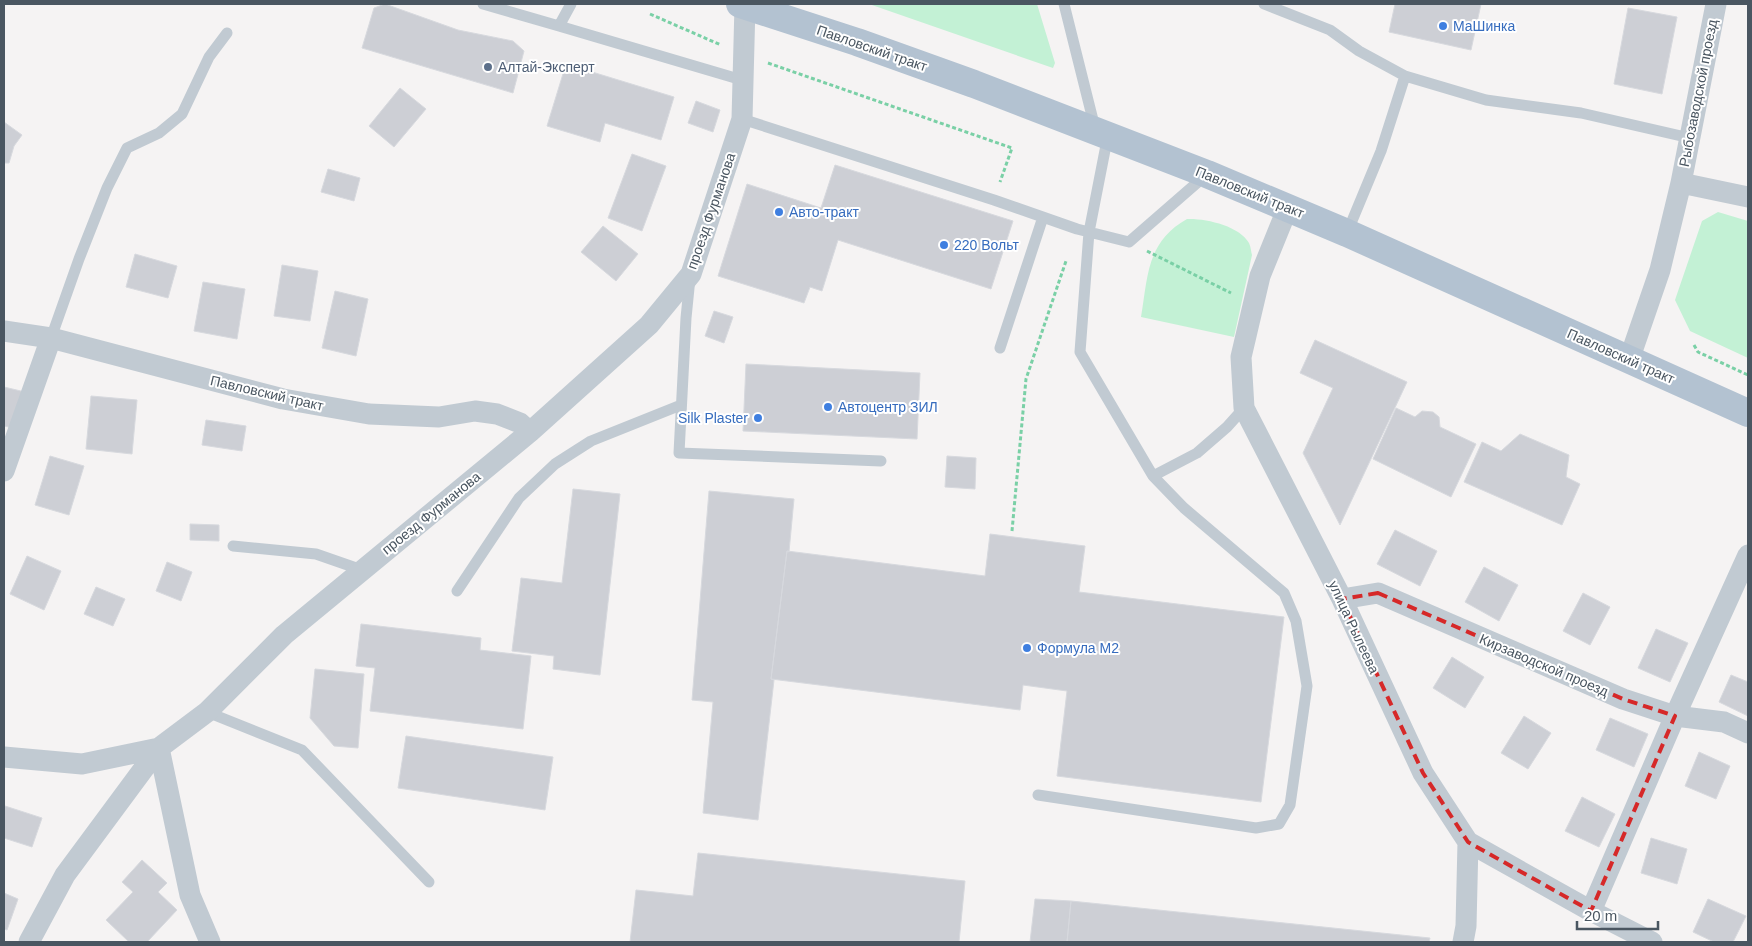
<svg xmlns="http://www.w3.org/2000/svg" width="1752" height="946" viewBox="0 0 1752 946" font-family="Helvetica,sans-serif">
<style>
.green{fill:#c3f1d5}
.building{fill:#cdcfd5;stroke:#d7d9de}
.lines{fill:none;stroke-linecap:round;stroke-linejoin:round}
.path{stroke:#7ad0a6;stroke-width:3;stroke-dasharray:4 2.5;stroke-linecap:butt}
.service{stroke:#c1cad2;stroke-width:11}
.minor{stroke:#c1cad2;stroke-width:21}
.primary{stroke:#b3c2d1;stroke-width:28}
.marked{fill:none;stroke:#d62828;stroke-width:4;stroke-dasharray:10 6;stroke-linejoin:round}
.shop-dot{fill:#3f7fe0;stroke:#fff;stroke-width:2}
.service-dot{fill:#5c6f8a;stroke:#fff;stroke-width:2}
.labels{text-anchor:middle;dominant-baseline:central;stroke-width:4;stroke-linejoin:round;paint-order:stroke}
.shop-label{font-size:14px;fill:#366cbe;stroke:#fff;text-anchor:start}
.street-label{font-size:14px;fill:#4a5661;stroke:#fff}
.service-label{font-size:14px;fill:#4e5e75;stroke:#fff;text-anchor:start}
</style>
<rect width="100%" height="100%" fill="#f5f3f3"/>
<!-- green -->
<path class="green" d="M 869,4 L 1037,4 L 1055,63 L 1053,68 Z
M 1718,212 L 1748,221 L 1748,358 L 1690,331 L 1675,300 L 1702,221 Z
M 1187,219 C 1205,218 1240,226 1249,243 C 1251,247 1251,252 1252,255 L 1234,337 L 1141,317 C 1148,277 1146,242 1187,219 Z"/>
<!-- building -->
<path class="building" d="M 385,4 L 458,30 L 513,41 L 524,51 L 513,93 L 362,48 L 374,8 Z
M 1395,4 L 1481,4 L 1471,50 L 1389,32 Z
M 1628,8 L 1677,17 L 1662,94 L 1614,84 Z
M 566,64 L 674,97 L 661,140 L 605,123 L 600,142 L 547,126 Z
M 400,88 L 426,109 L 394,147 L 369,126 Z
M 696,101 L 720,110 L 713,132 L 688,123 Z
M 4,122 L 22,135 L 14,146 L 9,163 L 4,163 Z
M 632,154 L 666,166 L 642,231 L 608,218 Z
M 835,165 L 1013,221 L 991,289 L 838,240 L 822,291 L 810,287 L 804,303 L 718,276 L 747,184 L 821,208 Z
M 328,169 L 360,178 L 354,201 L 321,192 Z
M 603,226 L 638,254 L 616,281 L 581,252 Z
M 135,254 L 177,266 L 168,298 L 126,287 Z
M 282,265 L 318,271 L 310,321 L 274,316 Z
M 203,282 L 245,289 L 237,339 L 194,331 Z
M 335,291 L 368,299 L 356,356 L 322,348 Z
M 714,311 L 733,317 L 724,343 L 705,336 Z
M 1315,340 L 1407,382 L 1340,525 L 1303,453 L 1333,388 L 1300,373 Z
M 746,364 L 920,373 L 917,439 L 743,431 Z
M 4,387 L 25,392 L 17,429 L 4,426 Z
M 91,396 L 137,400 L 132,454 L 86,449 Z
M 1396,408 L 1415,417 L 1422,411 L 1433,412 L 1439,417 L 1440,427 L 1476,444 L 1451,497 L 1373,459 Z
M 206,420 L 246,426 L 242,451 L 202,445 Z
M 1520,434 L 1569,455 L 1566,477 L 1580,484 L 1562,525 L 1464,482 L 1482,442 L 1501,451 Z
M 50,456 L 84,466 L 69,515 L 35,505 Z
M 947,456 L 976,458 L 975,489 L 945,487 Z
M 573,489 L 620,494 L 600,675 L 553,669 L 554,656 L 512,651 L 521,578 L 562,583 Z
M 709,491 L 794,499 L 789,552 L 787,551 L 771,679 L 774,680 L 758,820 L 703,813 L 713,702 L 692,700 Z
M 190,524 L 219,525 L 219,541 L 190,540 Z
M 1395,530 L 1437,551 L 1420,586 L 1377,564 Z
M 990,534 L 1085,546 L 1079,592 L 1284,617 L 1261,802 L 1057,776 L 1067,691 L 1023,685 L 1020,710 L 771,679 L 787,551 L 985,576 Z
M 27,556 L 61,571 L 44,610 L 10,594 Z
M 167,562 L 192,572 L 181,601 L 156,591 Z
M 1484,567 L 1518,585 L 1499,621 L 1465,602 Z
M 96,587 L 125,599 L 113,626 L 84,614 Z
M 1583,593 L 1610,607 L 1590,645 L 1563,631 Z
M 361,624 L 481,638 L 480,650 L 531,656 L 523,729 L 370,711 L 375,668 L 356,666 Z
M 1656,629 L 1688,643 L 1670,682 L 1638,668 Z
M 1452,657 L 1484,677 L 1465,708 L 1433,688 Z
M 315,669 L 364,674 L 358,748 L 334,746 L 310,718 Z
M 1731,675 L 1748,682 L 1748,716 L 1719,702 Z
M 1524,716 L 1551,733 L 1528,769 L 1501,753 Z
M 1610,718 L 1648,734 L 1634,767 L 1596,750 Z
M 406,736 L 553,757 L 545,810 L 398,788 Z
M 1699,752 L 1730,766 L 1716,799 L 1685,786 Z
M 1582,797 L 1615,814 L 1599,847 L 1565,831 Z
M 5,806 L 42,818 L 32,847 L 4,838 L 4,811 Z
M 1651,838 L 1687,849 L 1677,884 L 1641,873 Z
M 698,853 L 965,881 L 959,942 L 630,942 L 636,890 L 693,896 Z
M 142,860 L 167,883 L 158,892 L 177,910 L 147,942 L 129,942 L 106,920 L 133,892 L 122,882 Z
M 4,893 L 18,899 L 7,930 L 4,929 Z
M 1035,899 L 1071,901 L 1067,942 L 1030,942 Z
M 1708,899 L 1746,916 L 1733,942 L 1714,942 L 1693,932 Z
M 1071,901 L 1430,938 L 1429,942 L 1067,942 Z"/>
<g class="lines">
<!-- path -->
<path class="path" d="M 650,14 L 721,45
M 768,63 L 1012,148 L 1000,182
M 1147,251 L 1231,293
M 1694,345 L 1698,352 L 1748,375
M 1012,531 L 1026,379 L 1066,261"/>
<!-- service -->
<path class="service" d="M 483,4 L 559,26 L 571,4
M 1064,4 L 1095,128
M 1264,4 L 1330,30 L 1359,51 L 1405,76 L 1486,100 L 1581,113 L 1690,138
M 559,26 L 742,80
M 742,119 L 994,200 L 1077,229 L 1129,242 L 1206,175
M 1108,135 L 1089,232 L 1080,352 L 1153,476 L 1197,453 L 1227,427 L 1244,408
M 1347,233 L 1381,151 L 1405,76
M 690,278 L 686,318 L 679,453 L 881,461
M 51,338 L 79,259 L 107,188 L 127,148 L 159,133 L 182,114 L 209,57 L 227,33
M 1000,348 L 1043,217
M 233,546 L 316,554 L 362,570
M 457,591 L 519,498 L 555,464 L 591,441 L 681,405
M 207,712 L 302,750 L 429,882
M 1038,795 L 1256,828 L 1279,824 L 1290,805 L 1307,686 L 1296,621 L 1284,593 L 1184,508 L 1153,476"/>
<!-- minor -->
<path class="minor" d="M 1681,183 L 1748,197
M 1288,207 L 1260,276 L 1241,357 L 1244,408 L 1342,599 L 1423,773 L 1468,842 L 1591,911 L 1652,942
M 4,331 L 51,338 L 283,399 L 369,414 L 439,417 L 475,411 L 497,414 L 520,423 L 530,432
M 1629,360 L 1660,270 L 1681,183 L 1716,4
M 4,471 L 51,338
M 1342,599 L 1378,593 L 1623,699 L 1675,716 L 1724,722 L 1748,733
M 4,757 L 82,764 L 159,748 L 207,712 L 284,635 L 530,432 L 649,325 L 691,274 L 742,119 L 745,5
M 1591,911 L 1675,716 L 1748,555
M 29,942 L 65,875 L 159,748 L 190,895 L 210,942
M 1463,942 L 1466,926 L 1468,842"/>
<!-- primary -->
<path class="primary" d="M 740,4 L 857,42 L 974,84 L 1207,174 L 1347,233 L 1748,413"/>
</g>
<!-- marked area -->
<path class="marked" d="M 1378,593 L 1623,699 L 1675,716 L 1591,911 L 1468,842 L 1423,773 L 1342,599 Z"/>
<!-- markers -->
<g class="shop-dot">
<circle cx="1443" cy="26" r="5"/>
<circle cx="779" cy="212" r="5"/>
<circle cx="944" cy="245" r="5"/>
<circle cx="828" cy="407" r="5"/>
<circle cx="758" cy="418" r="5"/>
<circle cx="1027" cy="648" r="5"/>
</g>
<circle class="service-dot" cx="488" cy="67" r="5"/>
<g class="labels">
<!-- shop labels -->
<g class="shop-label">
<text x="1453" y="26">МаШинка</text>
<text x="789" y="212">Авто-тракт</text>
<text x="954" y="245">220 Вольт</text>
<text x="838" y="407">Автоцентр ЗИЛ</text>
<text x="748" y="418" text-anchor="end">Silk Plaster</text>
<text x="1037" y="648">Формула М2</text>
</g>
<!-- street labels -->
<g class="street-label">
<text transform="translate(872 48) rotate(19)">Павловский тракт</text>
<text transform="translate(1698 93) rotate(-79)">Рыбозаводской проезд</text>
<text transform="translate(1250 192) rotate(22)">Павловский тракт</text>
<text transform="translate(711 211) rotate(-71)">проезд Фурманова</text>
<text transform="translate(1621 356) rotate(24)">Павловский тракт</text>
<text transform="translate(267 393) rotate(13)">Павловский тракт</text>
<text transform="translate(431 513) rotate(-39)">проезд Фурманова</text>
<text transform="translate(1354 627) rotate(65)">улица Рылеева</text>
<text transform="translate(1544 665) rotate(23)">Кирзаводской проезд</text>
</g>
<!-- service labels -->
<g class="service-label">
<text x="498" y="67">Алтай-Эксперт</text>
</g>
</g>
<!-- border -->
<rect width="1752" height="946" fill="none" stroke="#4a5661" stroke-width="10"/>
<!-- scale -->
<path d="M1577 921v8h81v-8" fill="none" stroke="#4a5661" stroke-width="2.5"/>
<text x="1584" y="921" font-size="15" fill="#4a5661" stroke="#ffffff" stroke-width="4" paint-order="stroke">20 m</text>
</svg>
